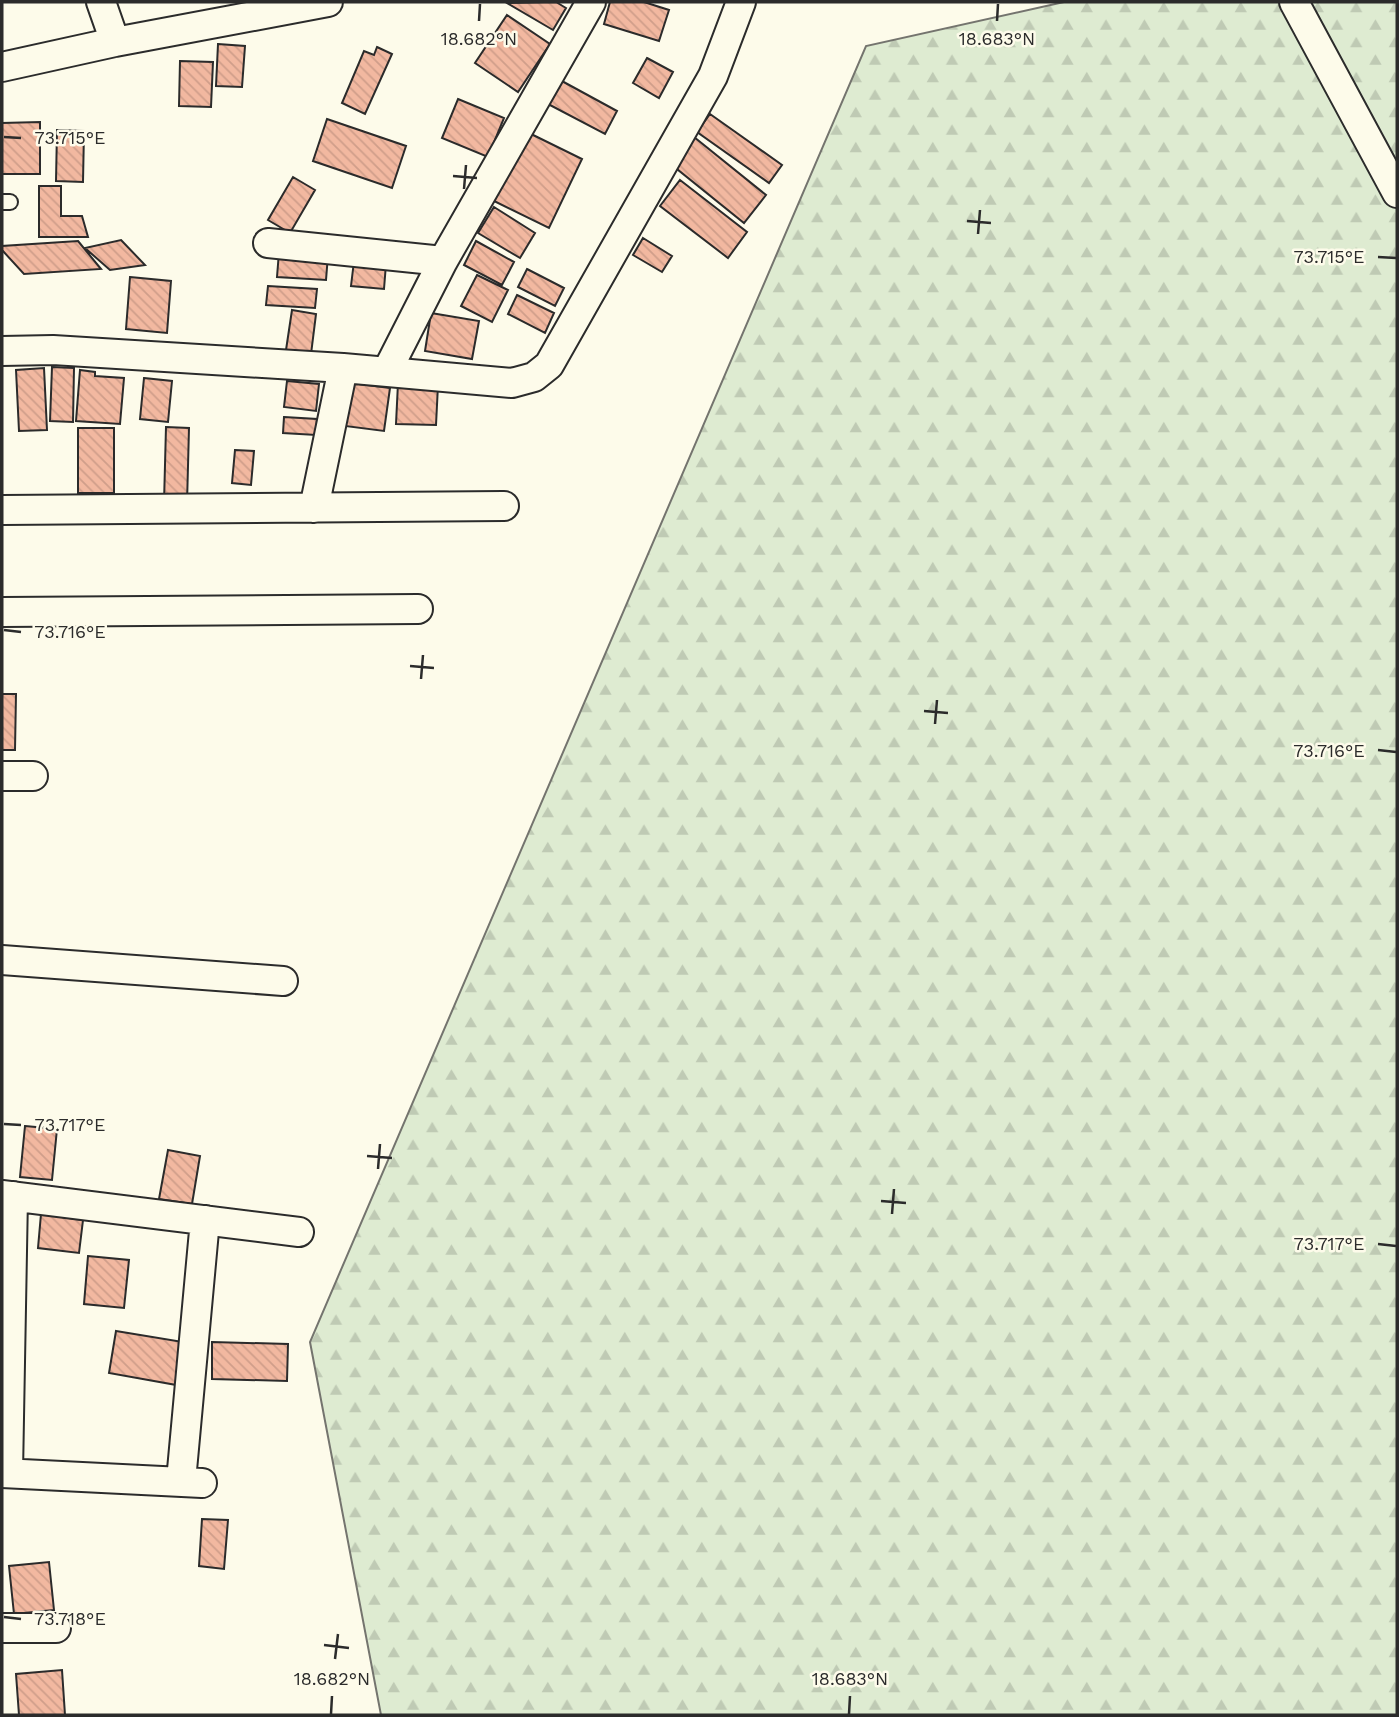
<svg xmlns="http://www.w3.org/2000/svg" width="1399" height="1717" viewBox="0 0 1399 1717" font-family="'Work Sans',sans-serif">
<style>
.forest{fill:url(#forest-firs);stroke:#74746e;stroke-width:2}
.building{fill:url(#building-back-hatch);stroke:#2b2b2b;stroke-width:2}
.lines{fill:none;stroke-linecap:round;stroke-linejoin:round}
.lane-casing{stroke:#2b2b2b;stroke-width:18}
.street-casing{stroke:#2b2b2b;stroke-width:32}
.lane{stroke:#fdfbea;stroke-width:14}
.street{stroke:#fdfbea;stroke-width:28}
.ticks{fill:none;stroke:#2b2b2b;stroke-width:2.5}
.ticks-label{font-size:18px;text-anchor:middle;fill:#2b2b2b;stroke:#fdfbea;stroke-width:5;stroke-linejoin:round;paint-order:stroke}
</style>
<defs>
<pattern id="forest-firs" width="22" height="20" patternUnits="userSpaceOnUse" patternTransform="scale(1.75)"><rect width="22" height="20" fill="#deebd1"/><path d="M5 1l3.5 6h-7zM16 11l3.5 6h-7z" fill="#bfcab4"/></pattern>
<pattern id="building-back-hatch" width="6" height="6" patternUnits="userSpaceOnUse" patternTransform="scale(1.75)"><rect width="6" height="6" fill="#f2b8a0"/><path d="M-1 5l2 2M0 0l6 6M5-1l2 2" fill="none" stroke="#d09e8a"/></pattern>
</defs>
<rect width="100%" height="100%" fill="#fdfbea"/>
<!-- forest -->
<path class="forest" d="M 1064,2 L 1397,2 L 1397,1715 L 381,1715 L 310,1342 L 866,46 Z"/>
<!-- building -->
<path class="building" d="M 556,2 L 566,8 L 553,30 L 507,3 Z
M 610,2 L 644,2 L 669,10 L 659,41 L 604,24 Z
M 507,15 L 550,44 L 518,92 L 475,63 Z
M 218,44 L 245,46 L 242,87 L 216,86 Z
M 377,47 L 392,54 L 365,114 L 342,103 L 364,51 L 374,55 Z
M 647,58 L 673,72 L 659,98 L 633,83 Z
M 180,61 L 213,62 L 211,107 L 179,106 Z
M 560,80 L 617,111 L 605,134 L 548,104 Z
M 458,99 L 504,118 L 488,157 L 442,138 Z
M 710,114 L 782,165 L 769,183 L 697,132 Z
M 327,119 L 406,146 L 392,188 L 313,161 Z
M 40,122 L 40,174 L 2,174 L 2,123 Z
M 57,130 L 84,131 L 83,182 L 56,181 Z
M 527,132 L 582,159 L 549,228 L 494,201 Z
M 694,137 L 766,195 L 744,223 L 672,165 Z
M 293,177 L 315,190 L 290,233 L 268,220 Z
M 680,180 L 747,232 L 728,258 L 660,206 Z
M 39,186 L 61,186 L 61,216 L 82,216 L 88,237 L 39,237 Z
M 494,207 L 535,233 L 520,258 L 478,233 Z
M 643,238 L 672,256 L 662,272 L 633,255 Z
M 121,240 L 145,265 L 110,270 L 85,248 Z
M 78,241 L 101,269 L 24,274 L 2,250 L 2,246 Z
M 476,241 L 514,262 L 502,285 L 464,265 Z
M 279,252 L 328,255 L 326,280 L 277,277 Z
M 354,261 L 386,264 L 384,289 L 351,286 Z
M 527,269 L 564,288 L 555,306 L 518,287 Z
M 477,275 L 508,290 L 492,322 L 461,306 Z
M 130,277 L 171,281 L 167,333 L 126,329 Z
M 268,286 L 317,289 L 315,308 L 266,305 Z
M 517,295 L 554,313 L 545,333 L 508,314 Z
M 292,310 L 316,314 L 311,354 L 286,350 Z
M 431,313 L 479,321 L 472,359 L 425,351 Z
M 52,367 L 74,368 L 73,422 L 50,421 Z
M 44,368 L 47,430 L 19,431 L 16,370 Z
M 80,370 L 95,372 L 95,376 L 124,378 L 120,424 L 76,421 Z
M 144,378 L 172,381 L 168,422 L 140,419 Z
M 287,381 L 319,384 L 316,411 L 284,407 Z
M 351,383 L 390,388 L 384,431 L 345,426 Z
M 398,383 L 438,385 L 436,425 L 396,424 Z
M 284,417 L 317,419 L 316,435 L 283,433 Z
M 166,427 L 189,428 L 187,504 L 164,503 Z
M 78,428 L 114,428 L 114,493 L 78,493 Z
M 235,450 L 254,451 L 251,485 L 232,483 Z
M 2,694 L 16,694 L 15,750 L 2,750 Z
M 25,1126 L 57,1129 L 52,1180 L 20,1177 Z
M 168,1150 L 200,1156 L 192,1204 L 159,1199 Z
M 41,1214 L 83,1220 L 79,1253 L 38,1248 Z
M 88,1256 L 129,1260 L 124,1308 L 84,1304 Z
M 116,1331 L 189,1343 L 182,1386 L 109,1373 Z
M 212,1342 L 288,1344 L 287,1381 L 212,1379 Z
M 202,1519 L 228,1520 L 224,1569 L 199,1566 Z
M 49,1562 L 54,1610 L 14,1614 L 9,1566 Z
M 62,1670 L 65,1715 L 19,1715 L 16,1674 Z"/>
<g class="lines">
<!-- lane casing -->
<g class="lane-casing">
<path id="lane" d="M 2,202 L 10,202"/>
</g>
<!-- street casing -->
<g class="street-casing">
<path id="street" d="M 101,2 L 115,42
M 1294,2 L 1397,193
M 2,67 L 115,42 L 328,2
M 268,243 L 443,261
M 2,351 L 53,350 L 343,368 L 512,383 L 534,377 L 549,365 L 713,76 L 741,2
M 387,371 L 443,261 L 591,2
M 314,508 L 343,368
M 2,510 L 504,506
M 2,612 L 418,609
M 2,776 L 33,776
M 2,960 L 283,981
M 2,1195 L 299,1232
M 2,1473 L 202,1483
M 8,1473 L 13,1196
M 181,1481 L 205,1220
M 2,1628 L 56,1628"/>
</g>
<!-- lane -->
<use href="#lane" class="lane"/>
<!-- street -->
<use href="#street" class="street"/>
</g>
<!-- ticks -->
<path class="ticks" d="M 479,21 L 480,4M 997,21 L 998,4M 4,137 L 21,138M 453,176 L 477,178M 464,189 L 466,165M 967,221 L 991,223M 978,234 L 980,210M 1378,257 L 1396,258M 4,630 L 21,632M 410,666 L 434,668M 421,679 L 423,655M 924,711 L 948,713M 935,724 L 937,700M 1378,750 L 1396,752M 4,1124 L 21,1125M 367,1156 L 392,1158M 378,1169 L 380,1144M 881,1201 L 906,1203M 892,1214 L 894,1189M 1378,1244 L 1396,1246M 4,1617 L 21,1619M 324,1645 L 349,1648M 335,1659 L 338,1634M 331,1714 L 332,1696M 849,1714 L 850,1696"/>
<g class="ticks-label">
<text x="479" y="45">18.682°N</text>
<text x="997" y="45">18.683°N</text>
<text x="70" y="144">73.715°E</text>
<text x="1329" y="263">73.715°E</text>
<text x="70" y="638">73.716°E</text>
<text x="1329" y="757">73.716°E</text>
<text x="70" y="1131">73.717°E</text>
<text x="1329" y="1250">73.717°E</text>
<text x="70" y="1625">73.718°E</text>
<text x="332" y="1685">18.682°N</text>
<text x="850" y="1685">18.683°N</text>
</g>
<!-- border -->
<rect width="1399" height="1717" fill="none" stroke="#2b2b2b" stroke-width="7"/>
</svg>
